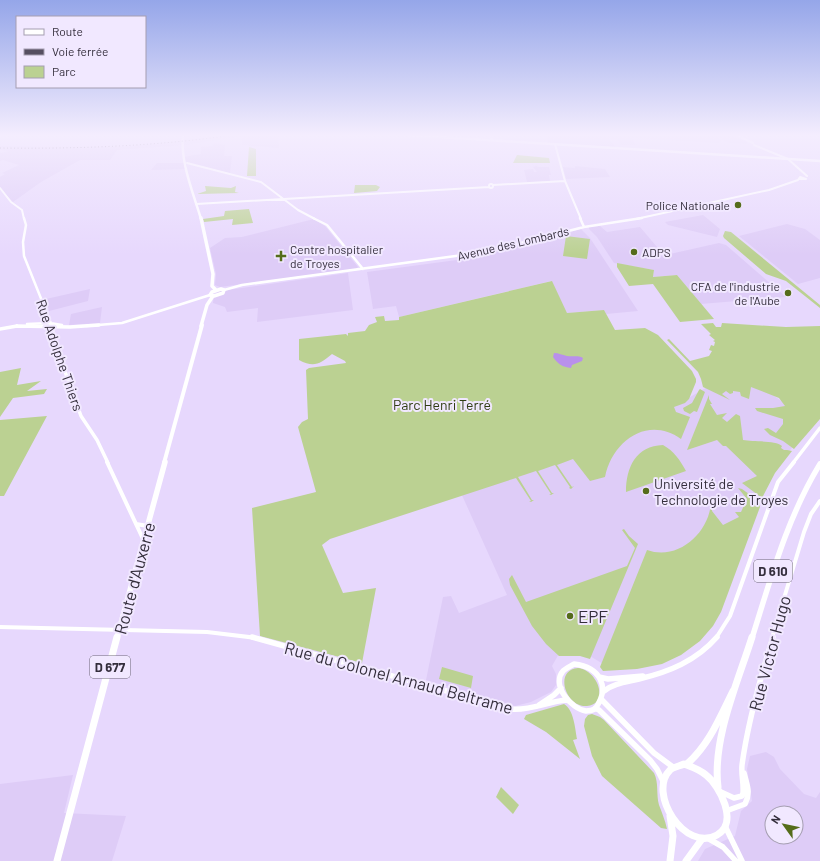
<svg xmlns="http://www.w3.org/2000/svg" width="820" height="861" viewBox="0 0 820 861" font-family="Barlow,sans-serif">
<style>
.built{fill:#deccf7;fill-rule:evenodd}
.green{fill:#bbd192}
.water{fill:#b990eb}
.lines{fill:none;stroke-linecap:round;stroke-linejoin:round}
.tertiary-far4{stroke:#fff;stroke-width:2}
.tertiary-far3{stroke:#fff;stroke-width:2.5}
.tertiary-far2{stroke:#fff;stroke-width:3.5}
.tertiary-far1{stroke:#fff;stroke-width:4}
.tertiary{stroke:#fff;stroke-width:5.5}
.secondary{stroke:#fff;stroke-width:2.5}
.primary-far4{stroke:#fff;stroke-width:2.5}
.primary-far3{stroke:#fff;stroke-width:3.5}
.primary-far2{stroke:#fff;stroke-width:4}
.primary-far1{stroke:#fff;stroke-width:5.5}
.primary{stroke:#fff;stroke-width:7}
.rail{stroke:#564f61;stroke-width:1;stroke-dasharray:1 2.5;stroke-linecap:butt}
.poi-dot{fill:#556c1b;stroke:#f1e8ff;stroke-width:1.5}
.labels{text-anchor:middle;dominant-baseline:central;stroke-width:4;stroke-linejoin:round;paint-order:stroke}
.far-poi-label{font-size:12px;fill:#342e3c;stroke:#f1e8ff;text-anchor:end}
.far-street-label{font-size:12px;fill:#342e3c;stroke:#f1e8ff}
.shield{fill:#f1e8ff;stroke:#6d6676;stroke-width:1}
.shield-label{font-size:13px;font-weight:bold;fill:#342e3c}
.street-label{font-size:14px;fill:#342e3c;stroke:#f1e8ff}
.park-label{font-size:14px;fill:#2f3c12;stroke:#f1e8ff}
.poi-label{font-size:14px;fill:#342e3c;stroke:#f1e8ff;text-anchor:start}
.near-street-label{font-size:17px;fill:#342e3c;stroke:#f1e8ff}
.near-poi-label{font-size:17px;fill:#342e3c;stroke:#f1e8ff;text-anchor:start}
</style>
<rect width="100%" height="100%" fill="#e7d8fd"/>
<!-- built -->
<path class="built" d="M 233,134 L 278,134 L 279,148 L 242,145 L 242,136 L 185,145 L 117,150 L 110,160 L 80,160 L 41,182 L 13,202 L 0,188 L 0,177 L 5,174 L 2,173 L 19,165 L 3,160 L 0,161 L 0,153 L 9,151 L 0,150 L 0,146 L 118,147 L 179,141 Z
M 545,134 L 728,134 L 747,142 L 747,144 L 730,143 L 724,141 L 716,136 L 721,141 L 719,143 L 632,138 L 635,145 L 622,145 L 617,139 L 609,139 L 615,147 L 548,143 Z
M 214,143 L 225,145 L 224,156 L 232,156 L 230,173 L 187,163 L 187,169 L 151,170 L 157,163 L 184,163 L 183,157 L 201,154 L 201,147 L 212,146 Z
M 535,165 L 538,167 L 549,167 L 551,175 L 549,175 L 550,181 L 527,182 L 524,170 L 533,169 L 534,172 L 537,172 L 533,167 L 536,166 Z
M 575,166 L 605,169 L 610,177 L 566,179 L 563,167 L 575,168 Z
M 703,215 L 720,229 L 717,237 L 668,225 L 665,222 Z
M 314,219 L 325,226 L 358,267 L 356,269 L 220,287 L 215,285 L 216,274 L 210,248 L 225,238 L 242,237 Z
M 787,224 L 805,229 L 820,240 L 820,278 L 798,284 L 739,236 Z
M 600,226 L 607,232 L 640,227 L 663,254 L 660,255 L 661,256 L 719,243 L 726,245 L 786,297 L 701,304 L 677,275 L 653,277 L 654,270 L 614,263 L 597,237 L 589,229 L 589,227 Z
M 581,229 L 590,238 L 638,311 L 606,314 L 604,310 L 567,313 L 551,281 L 399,317 L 396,306 L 373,309 L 367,272 L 457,260 L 457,258 L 510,248 Z
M 348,273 L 353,310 L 257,322 L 258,308 L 227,312 L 225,307 L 213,303 L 214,294 L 220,291 Z
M 90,289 L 88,301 L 49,311 L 46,299 Z
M 102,307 L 100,323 L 69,325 L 71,314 Z
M 709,386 L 753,386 L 767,391 L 790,407 L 808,428 L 774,470 L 764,487 L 716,615 L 608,667 L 585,653 L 560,652 L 552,666 L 556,674 L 556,685 L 551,692 L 531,702 L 515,706 L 426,680 L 443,597 L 451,596 L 459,613 L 507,595 L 461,493 L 678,404 Z
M 766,752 L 774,757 L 780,769 L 804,794 L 816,798 L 820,792 L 820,861 L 698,861 L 705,849 L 735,836 L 741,811 L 752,801 L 747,769 L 750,756 ZM 772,813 L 796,813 L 796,837 L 772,837 Z
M 73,775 L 64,813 L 126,816 L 112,861 L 0,861 L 0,784 Z"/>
<!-- green -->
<path class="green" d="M 249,147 L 256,149 L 256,176 L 247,176 Z
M 517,155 L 549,158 L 550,163 L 513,163 Z
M 355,185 L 376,185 L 380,187 L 377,191 L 354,193 Z
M 205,186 L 231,188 L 236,186 L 235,192 L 239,193 L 197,194 L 206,191 Z
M 249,209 L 253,223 L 232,225 L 233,219 L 204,222 L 203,219 L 224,216 L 225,211 Z
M 725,231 L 731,232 L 820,305 L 820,308 L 786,281 L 766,274 L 724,238 L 723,236 Z
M 566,236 L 590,239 L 587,259 L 563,256 Z
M 617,263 L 654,270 L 653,277 L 677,275 L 714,319 L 680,322 L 653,284 L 629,286 L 617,267 Z
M 552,281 L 567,313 L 604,310 L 615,330 L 645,328 L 658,335 L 692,371 L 696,379 L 696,382 L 689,399 L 685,403 L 674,407 L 676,412 L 690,417 L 681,439 C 648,415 612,441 605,477 L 590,481 L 573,459 L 557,465 L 572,487 L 574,486 L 571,489 L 569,488 L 570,487 L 555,465 L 538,471 L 552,493 L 554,493 L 551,495 L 549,495 L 551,494 L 536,471 L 518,477 L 532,500 L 534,500 L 531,502 L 529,502 L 531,501 L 516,478 L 330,539 L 322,545 L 343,593 L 376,588 L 362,663 L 260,636 L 252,508 L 316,492 L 298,427 L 302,422 L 308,419 L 306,370 L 309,368 L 346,363 L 345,361 L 332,354 C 320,364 314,368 299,360 L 299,339 L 346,334 L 348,336 L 348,333 L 365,331 L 369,325 L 377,322 L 375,317 L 384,316 L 385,321 L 399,320 L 399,317 Z
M 713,323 L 716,327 L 721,327 L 722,323 L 786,327 L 820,326 L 820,419 L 794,449 L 783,441 L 770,435 L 764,429 L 768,428 L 776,433 L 783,424 L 783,419 L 757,411 L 755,408 L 773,408 L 785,406 L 779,398 L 751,387 L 749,399 L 741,396 L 740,392 L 733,391 L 733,393 L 730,394 L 726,391 L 722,394 L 730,400 L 703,387 L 701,379 L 698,372 L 667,340 L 669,339 L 690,361 L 709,356 L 712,351 L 709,350 L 711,345 L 714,346 L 715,342 L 713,341 L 715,340 L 709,335 L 711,334 L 701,324 Z
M 21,368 L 17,385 L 41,381 L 27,391 L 47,389 L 44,394 L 13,398 L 0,417 L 0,372 Z
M 700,389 L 705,392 L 697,412 L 694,411 L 690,414 L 684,411 L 683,408 L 692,403 L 699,390 Z
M 709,395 L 709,399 L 712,404 L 710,404 L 717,415 L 727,413 L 722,418 L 727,422 L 736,414 L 740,416 L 743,440 C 753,442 776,440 782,446 L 781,448 L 784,450 L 787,450 L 792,451 L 775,473 L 762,498 L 742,483 L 757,476 L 726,446 L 723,446 L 717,440 L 687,450 Z
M 47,416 L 4,496 L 0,496 L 0,420 Z
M 663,445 C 674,451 680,460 686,471 L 626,492 C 626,467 636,446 663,445 Z
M 738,488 L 742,489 L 760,502 L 760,507 L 721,612 L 713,626 L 700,641 L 681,655 L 662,664 L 637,669 L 603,671 L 600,667 L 647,550 C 680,562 713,529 711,497 L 718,505 L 712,507 L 712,511 L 723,525 L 739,517 L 735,512 L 741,512 L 747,499 Z
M 624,529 L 629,536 L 638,544 L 590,659 L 580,656 L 559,656 L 546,644 L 532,626 L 510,585 L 509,579 L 512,575 L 526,602 L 627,566 L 635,548 L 622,530 Z
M 442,667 L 473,676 L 471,688 L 439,679 Z
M 578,668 C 598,670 610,704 587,706 C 566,708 553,670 578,668 Z
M 564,704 C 574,710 575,728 577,739 L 573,740 L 580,759 L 546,732 L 524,719 L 526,715 Z
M 592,714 L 600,717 L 604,720 L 654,773 C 659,783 656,794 659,805 C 662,813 665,820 667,829 L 661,828 L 602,776 L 592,756 L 584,726 L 585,719 L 588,715 Z
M 501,787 L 519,805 L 513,814 L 496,797 Z"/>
<!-- water -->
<path class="water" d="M 554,353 C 559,353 562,355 567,356 C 573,357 578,355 583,358 L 582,361 L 572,365 L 571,368 C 562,367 558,364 553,357 Z"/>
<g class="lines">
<!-- tertiary-far4 -->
<path class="tertiary-far4" d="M 490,134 L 492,140
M 734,134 L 753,143
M 0,136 L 3,134
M 555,144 L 565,181 L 581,219
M 754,145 L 788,159 L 807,176
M 187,163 L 261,182 L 298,210 L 315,219
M489 186a2 2 0 1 1 4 0a2 2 0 1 1-4 0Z
M 493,185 L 565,181
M 0,188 L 11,202 L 22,210 L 24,219
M 196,204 L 489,187
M 636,219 L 769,190 L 798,180 L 800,177 L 806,179 L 799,179"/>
<!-- tertiary-far3 -->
<path class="tertiary-far3" d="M 24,218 L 26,225 L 23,242 L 24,256 L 52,326
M 313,218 L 327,225 L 363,269
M 580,218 L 584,227
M 224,290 L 242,285 L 485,252 L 584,227 L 642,218
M 27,324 L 50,323 L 62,325
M 86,326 L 122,323 L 210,295"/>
<!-- tertiary-far2 -->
<path class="tertiary-far2" d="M 51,325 L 58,352 L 81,416 L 97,440 L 108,463
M 16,326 L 70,327 L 99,325
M 0,329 L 17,326
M 793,463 L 820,428"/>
<!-- tertiary-far1 -->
<path class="tertiary-far1" d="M 107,462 L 144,541
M 136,524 L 148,526
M 0,627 L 207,632 L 257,638
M 716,638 L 730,616 L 778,482 L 794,462
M 772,638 L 804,532 L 811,514 L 820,501"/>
<!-- tertiary -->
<path class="tertiary" d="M 252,637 L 511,709 C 531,711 548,701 567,700
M 574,664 C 600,667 611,687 595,709 C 593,710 589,711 586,711 C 571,709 551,685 563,671 C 566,668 571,666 574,664 Z
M 599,677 L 608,679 L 643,676
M 604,691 C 614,683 627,682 639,679 C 669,672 696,661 717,637
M 602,700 L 654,753 L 673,767
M 539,705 L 554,695 L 561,688
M 595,708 L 599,710 L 650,760 L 657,769 L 663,781
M 721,792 L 734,798 L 742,796 L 743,793 C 744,784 741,775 742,765 C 748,721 760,679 773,637
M 726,811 L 745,804 C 751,792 747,785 744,773
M 725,826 L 742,861
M 709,839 L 723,847 L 736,861"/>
<!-- secondary -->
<path class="secondary" d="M 392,134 L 820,161"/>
<!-- primary-far4 -->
<path class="primary-far4" d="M 183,134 C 180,162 193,192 201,219"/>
<!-- primary-far3 -->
<path class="primary-far3" d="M 201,218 L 213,274 L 212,286 L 216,290
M 221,289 L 224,290 L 223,293 L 214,296 L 210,295 L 212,292 Z
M 201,326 L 207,305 L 213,296"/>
<!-- primary-far2 -->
<path class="primary-far2" d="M 164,463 L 202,325"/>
<!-- primary-far1 -->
<path class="primary-far1" d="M 117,638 L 165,462
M 752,638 C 771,578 787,518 820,464"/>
<!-- primary -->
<path class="primary" d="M 684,764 C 692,767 699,769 706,775 C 720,786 739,823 717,835 C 685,853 647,793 670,770 C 673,767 680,766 684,764 Z
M 687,764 C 709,745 720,717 733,691
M 718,787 C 712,739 738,682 752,637
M 670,816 L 673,836 L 670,861
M 57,861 L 117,637
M 686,861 L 702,839"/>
<!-- rail -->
<path class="rail" d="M 0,148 C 81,149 160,146 240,134"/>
</g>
<!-- sky -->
<linearGradient id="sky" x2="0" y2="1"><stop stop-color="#95a6e9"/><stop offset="0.53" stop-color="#f4edfe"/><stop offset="1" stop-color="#f4edfe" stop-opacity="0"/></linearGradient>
<rect width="820" height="255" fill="url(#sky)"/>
<!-- markers -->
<g class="poi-dot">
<circle cx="738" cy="205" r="4"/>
<circle cx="634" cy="252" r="4"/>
<path d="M279 250h4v4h4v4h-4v4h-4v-4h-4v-4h4z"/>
<circle cx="788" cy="293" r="4"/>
<circle cx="646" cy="491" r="4"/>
<circle cx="570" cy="616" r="4"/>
</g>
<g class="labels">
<!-- far-poi labels -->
<g class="far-poi-label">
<text x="730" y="205">Police Nationale</text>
<text x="290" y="249" text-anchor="start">Centre hospitalier<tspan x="290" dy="14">de Troyes</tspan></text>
<text x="642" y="252" text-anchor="start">ADPS</text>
<text x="780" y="286">CFA de l'industrie<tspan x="780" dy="14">de l'Aube</tspan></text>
</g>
<!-- far-street labels -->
<g class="far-street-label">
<text transform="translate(513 243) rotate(-13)">Avenue des Lombards</text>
</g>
<!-- shield labels -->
<g class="shield">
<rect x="754" y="560" width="38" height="22" rx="3"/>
<rect x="90" y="656" width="40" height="22" rx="3"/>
</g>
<g class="shield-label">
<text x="773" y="571">D 610</text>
<text x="110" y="667">D 677</text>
</g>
<!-- street labels -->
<g class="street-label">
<text transform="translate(60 355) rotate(71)">Rue Adolphe Thiers</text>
</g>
<!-- park labels -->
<g class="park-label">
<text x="442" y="404">Parc Henri Terré</text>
</g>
<!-- poi labels -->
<g class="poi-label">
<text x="654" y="483">Université de<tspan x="654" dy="16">Technologie de Troyes</tspan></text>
</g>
<!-- near-street labels -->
<g class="near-street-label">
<text transform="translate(134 578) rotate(-75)">Route d'Auxerre</text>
<text transform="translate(769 653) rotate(-75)">Rue Victor Hugo</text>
<text transform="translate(399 677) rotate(15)">Rue du Colonel Arnaud Beltrame</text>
</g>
<!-- near-poi labels -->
<g class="near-poi-label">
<text x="578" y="616">EPF</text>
</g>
</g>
<!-- legend -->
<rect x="16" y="16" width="130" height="72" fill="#f1e8ff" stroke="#a59eb1"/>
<rect x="24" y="29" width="20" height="6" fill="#ffffff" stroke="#a59eb1"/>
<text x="52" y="36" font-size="12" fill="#342e3c">Route</text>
<rect x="24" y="49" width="20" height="6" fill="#564f61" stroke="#a59eb1"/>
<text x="52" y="56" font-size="12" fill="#342e3c">Voie ferrée</text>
<rect x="24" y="66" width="20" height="12" fill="#bbd192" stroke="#a59eb1"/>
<text x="52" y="76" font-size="12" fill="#342e3c">Parc</text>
<!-- north arrow -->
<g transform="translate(784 825) rotate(303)"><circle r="19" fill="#f1e8ff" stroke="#a59eb1"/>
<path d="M0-3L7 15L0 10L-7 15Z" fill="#556c1b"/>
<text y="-6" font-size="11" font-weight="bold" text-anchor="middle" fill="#342e3c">N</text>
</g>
</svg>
